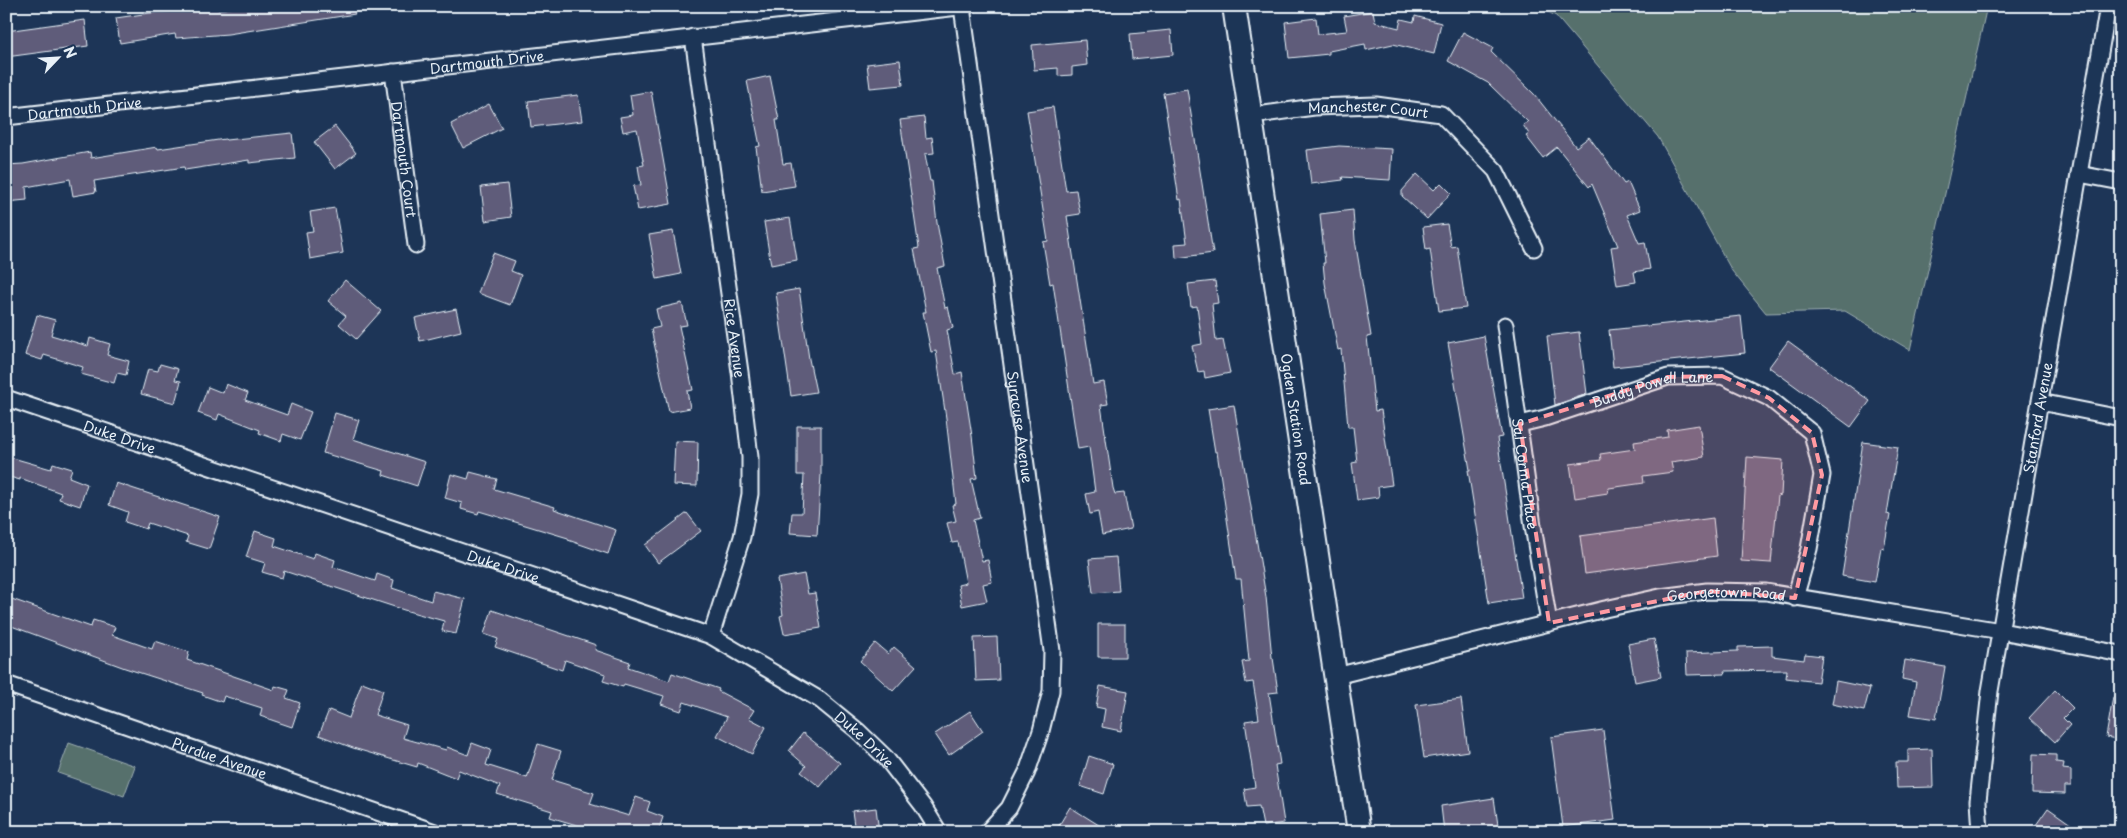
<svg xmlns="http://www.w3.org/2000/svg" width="2127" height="838" viewBox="0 0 2127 838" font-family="'Playpen Sans',sans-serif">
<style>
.green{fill:#566f6c;stroke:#9fb0b2}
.building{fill:#5f5c7a;stroke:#e8f1f8}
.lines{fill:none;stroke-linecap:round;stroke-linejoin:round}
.street-casing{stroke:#e8f1f8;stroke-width:19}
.secondary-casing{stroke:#e8f1f8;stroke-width:26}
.street{stroke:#1d3557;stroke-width:15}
.secondary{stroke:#1d3557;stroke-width:22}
.marked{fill:#ff9aa2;fill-opacity:0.2;stroke:#ff9aa2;stroke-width:4;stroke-dasharray:10 6;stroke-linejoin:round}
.labels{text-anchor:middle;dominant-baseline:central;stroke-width:4;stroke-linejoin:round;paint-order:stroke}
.street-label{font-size:14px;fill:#e8f1f8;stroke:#1d3557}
</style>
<rect width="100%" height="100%" fill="#1d3557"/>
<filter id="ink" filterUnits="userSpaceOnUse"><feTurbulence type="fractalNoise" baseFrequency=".02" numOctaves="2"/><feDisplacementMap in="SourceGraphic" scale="10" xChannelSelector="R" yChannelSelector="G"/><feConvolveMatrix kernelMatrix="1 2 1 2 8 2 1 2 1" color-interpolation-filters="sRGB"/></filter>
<g filter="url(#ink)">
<!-- green -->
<path class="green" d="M 1536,6 L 1987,6 L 1910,350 L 1845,311 L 1766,313 L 1732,271 L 1658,137 L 1556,16 Z
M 69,743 L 135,766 L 124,796 L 58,773 Z"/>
<!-- building -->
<path class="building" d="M 242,6 L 354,6 L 355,14 L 228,34 L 176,38 L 175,34 L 120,43 L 116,18 L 150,13 L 218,8 L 218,10 Z
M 1373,11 L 1375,22 L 1399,28 L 1401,19 L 1414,22 L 1415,16 L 1441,23 L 1434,54 L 1393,44 L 1366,50 L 1365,44 L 1329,51 L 1329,54 L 1289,58 L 1285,22 L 1316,18 L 1318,34 L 1347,31 L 1344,16 Z
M 85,20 L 88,46 L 6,57 L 6,31 Z
M 1171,30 L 1173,55 L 1132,59 L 1130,34 Z
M 1463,32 L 1493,48 L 1491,52 L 1534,94 L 1576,147 L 1589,137 L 1624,184 L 1628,182 L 1640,210 L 1627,215 L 1639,243 L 1645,242 L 1650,269 L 1634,272 L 1636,282 L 1617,285 L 1611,247 L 1618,246 L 1592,184 L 1589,187 L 1557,147 L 1543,158 L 1526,136 L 1529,134 L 1523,125 L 1528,122 L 1488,83 L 1448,61 Z
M 1085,40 L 1087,65 L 1072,67 L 1072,75 L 1058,76 L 1058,68 L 1034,70 L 1032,45 Z
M 900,60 L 903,85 L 870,88 L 867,64 Z
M 770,76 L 779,120 L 776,120 L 783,164 L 791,163 L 795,186 L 762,191 L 756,147 L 760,146 L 747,81 Z
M 1187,89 L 1213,253 L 1176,258 L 1175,244 L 1187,243 L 1181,199 L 1179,200 L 1163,93 Z
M 651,91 L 671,204 L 638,210 L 633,186 L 641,185 L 638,166 L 644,165 L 637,129 L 623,132 L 620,117 L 633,115 L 630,95 Z
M 578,95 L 582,121 L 531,127 L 528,101 Z
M 489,104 L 502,128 L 463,148 L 451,124 Z
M 1053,107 L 1066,191 L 1076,190 L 1080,214 L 1067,216 L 1093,384 L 1104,382 L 1108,404 L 1101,405 L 1113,488 L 1115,494 L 1124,493 L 1131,529 L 1102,535 L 1098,512 L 1090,514 L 1086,494 L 1095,492 L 1089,447 L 1078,449 L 1053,283 L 1050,284 L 1043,242 L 1048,241 L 1027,111 Z
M 924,117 L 926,138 L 932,137 L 934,153 L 925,154 L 930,181 L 932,181 L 937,223 L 945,266 L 937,268 L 945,308 L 948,307 L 953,328 L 947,330 L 955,374 L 962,372 L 972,436 L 977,478 L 971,479 L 980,518 L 973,520 L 982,561 L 988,560 L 992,582 L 983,584 L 987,601 L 962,606 L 958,585 L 966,583 L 958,542 L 952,543 L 947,523 L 956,521 L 952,505 L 956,504 L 946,418 L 936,351 L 931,352 L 923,312 L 926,312 L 914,249 L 919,248 L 900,120 Z
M 335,126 L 356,153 L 335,169 L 314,142 Z
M 292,133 L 295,158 L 249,163 L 249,160 L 185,170 L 184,167 L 94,181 L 96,192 L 73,196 L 70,179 L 26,187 L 27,200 L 6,202 L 6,165 L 23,164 L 90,152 L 91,158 L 157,147 L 158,149 L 225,139 L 226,140 Z
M 1339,146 L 1392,149 L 1390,180 L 1342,177 L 1343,180 L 1311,184 L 1307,150 Z
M 1417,174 L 1434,190 L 1441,183 L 1451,193 L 1427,219 L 1402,196 L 1402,191 Z
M 507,184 L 511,217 L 485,221 L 481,187 Z
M 335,208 L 343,253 L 310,259 L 306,232 L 313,231 L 310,212 Z
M 1353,210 L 1355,240 L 1371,336 L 1367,337 L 1375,411 L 1381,410 L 1392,485 L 1378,487 L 1379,497 L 1357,500 L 1352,463 L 1357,462 L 1353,427 L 1348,427 L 1341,349 L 1338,350 L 1325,283 L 1323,263 L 1325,263 L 1320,214 Z
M 790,218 L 797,260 L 771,265 L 764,222 Z
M 1447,224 L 1451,247 L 1457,246 L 1466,308 L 1439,311 L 1430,249 L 1426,250 L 1423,227 Z
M 673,231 L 681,274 L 657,279 L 649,235 Z
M 493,253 L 515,261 L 511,271 L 521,275 L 510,305 L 478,293 Z
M 345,280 L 381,311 L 356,339 L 339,324 L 346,316 L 328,301 Z
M 1215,281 L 1218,303 L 1212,304 L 1216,341 L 1223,340 L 1230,373 L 1205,378 L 1204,371 L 1198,372 L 1192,346 L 1202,344 L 1197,306 L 1191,307 L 1188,284 Z
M 799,289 L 809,359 L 816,392 L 791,396 L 776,293 Z
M 682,303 L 687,325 L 679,326 L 693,390 L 687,391 L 690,408 L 669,412 L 651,329 L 660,327 L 656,309 Z
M 456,309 L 461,331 L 420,341 L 415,318 Z
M 37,315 L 55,320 L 51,335 L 88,346 L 90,338 L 110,344 L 107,355 L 129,361 L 126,375 L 117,373 L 114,383 L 81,374 L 83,367 L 44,355 L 42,360 L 25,355 Z
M 1741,316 L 1745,353 L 1613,367 L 1609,330 Z
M 1579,332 L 1587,394 L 1555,405 L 1547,336 Z
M 1484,336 L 1502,437 L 1497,438 L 1522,598 L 1489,603 L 1468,470 L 1470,470 L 1448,343 Z
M 1788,341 L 1870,401 L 1851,427 L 1769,367 Z
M 160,364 L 178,369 L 175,380 L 181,381 L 175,403 L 141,394 L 148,369 L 158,371 Z
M 226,384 L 248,393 L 245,400 L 287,415 L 291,404 L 311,412 L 300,440 L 283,434 L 281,441 L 259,433 L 260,430 L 219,414 L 217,420 L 198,413 L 208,387 L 223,393 Z
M 1234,405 L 1266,597 L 1272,658 L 1273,658 L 1278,692 L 1269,693 L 1280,764 L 1275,765 L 1284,823 L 1263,826 L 1259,806 L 1247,807 L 1244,789 L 1255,787 L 1245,721 L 1259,719 L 1253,682 L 1246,683 L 1242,662 L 1249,661 L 1241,579 L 1236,579 L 1217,452 L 1215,452 L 1208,409 Z
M 335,413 L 359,420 L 353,439 L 425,462 L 417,486 L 383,475 L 384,471 L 323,453 Z
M 1699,425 L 1704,457 L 1671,462 L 1673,472 L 1643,476 L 1644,483 L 1609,488 L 1608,493 L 1575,498 L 1570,464 L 1601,460 L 1600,454 L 1635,449 L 1634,442 L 1668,437 L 1667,430 Z
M 797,426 L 821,426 L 821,475 L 817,535 L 790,533 L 792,513 L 802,513 L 804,475 L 797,475 Z
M 675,441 L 698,442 L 697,486 L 673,485 Z
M 1863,442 L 1898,447 L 1887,514 L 1890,515 L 1884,549 L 1881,548 L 1875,582 L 1842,576 Z
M 6,456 L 51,469 L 53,463 L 72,469 L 69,477 L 87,484 L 80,506 L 59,499 L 61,493 L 20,478 L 20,480 L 6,476 Z
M 1747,457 L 1783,460 L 1781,495 L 1778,496 L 1771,563 L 1741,561 Z
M 470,472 L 497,479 L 494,489 L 555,507 L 554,509 L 616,530 L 608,554 L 568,540 L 568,538 L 479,511 L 478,514 L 461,509 L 462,503 L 445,498 L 451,474 L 468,479 Z
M 116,483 L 220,517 L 209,549 L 186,542 L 188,536 L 148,523 L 146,529 L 125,522 L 128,512 L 109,505 Z
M 687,513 L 701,531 L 658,563 L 645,545 Z
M 1713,518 L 1717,556 L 1585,574 L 1580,536 Z
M 255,531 L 276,538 L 274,546 L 313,559 L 315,553 L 335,560 L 333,567 L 375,581 L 377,574 L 394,580 L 392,588 L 431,601 L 433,591 L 465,599 L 456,634 L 442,631 L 444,621 L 404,610 L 284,571 L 282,578 L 262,572 L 265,563 L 246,557 Z
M 1116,557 L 1119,591 L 1093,593 L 1089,559 Z
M 804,574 L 808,594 L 815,593 L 821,628 L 784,634 L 780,616 L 783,615 L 777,579 Z
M 6,597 L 91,627 L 93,620 L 115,627 L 112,635 L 152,649 L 155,641 L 189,652 L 187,660 L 274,690 L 275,686 L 289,690 L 286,698 L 300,703 L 292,727 L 260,716 L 262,708 L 224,696 L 222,702 L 202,695 L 203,693 L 125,668 L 6,624 Z
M 492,610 L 596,645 L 595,650 L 630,662 L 628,667 L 669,681 L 672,673 L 719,689 L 718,691 L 754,710 L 749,718 L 766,727 L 752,754 L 717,736 L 727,717 L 684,702 L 681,711 L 661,704 L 664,696 L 624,684 L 623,687 L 603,681 L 605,674 L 565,660 L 562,670 L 495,647 L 498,639 L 484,634 Z
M 1098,624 L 1125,624 L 1125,657 L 1098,657 Z
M 997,637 L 999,680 L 976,681 L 974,638 Z
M 1654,639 L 1661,677 L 1635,682 L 1628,644 Z
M 875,643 L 888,654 L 894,647 L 916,666 L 893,691 L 860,661 Z
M 1772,646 L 1772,656 L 1804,660 L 1805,654 L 1822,656 L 1818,682 L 1786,678 L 1787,670 L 1724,671 L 1725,674 L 1687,675 L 1686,653 L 1738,651 L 1738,647 Z
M 1905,660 L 1945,667 L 1936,719 L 1910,715 L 1916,682 L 1902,679 Z
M 1836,681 L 1870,688 L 1864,711 L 1832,704 Z
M 362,682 L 383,690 L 375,715 L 407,725 L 403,738 L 446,750 L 447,747 L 468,755 L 472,743 L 491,750 L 486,765 L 527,778 L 538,744 L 561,751 L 552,780 L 594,793 L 590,804 L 629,816 L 636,797 L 650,802 L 647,811 L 663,817 L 658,832 L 600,832 L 550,817 L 552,811 L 497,794 L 500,786 L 459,770 L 456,778 L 418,763 L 417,767 L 353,748 L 319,735 L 329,710 L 349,718 Z
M 1100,686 L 1128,691 L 1121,731 L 1102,727 L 1105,709 L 1096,707 Z
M 2055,690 L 2073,708 L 2063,718 L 2070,725 L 2055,742 L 2029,718 Z
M 2113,697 L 2121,698 L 2121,740 L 2106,737 Z
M 1461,699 L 1468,751 L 1424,758 L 1416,705 Z
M 970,711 L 983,731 L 949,755 L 935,734 Z
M 1603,730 L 1615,820 L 1563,827 L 1551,737 Z
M 803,733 L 840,763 L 820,787 L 801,772 L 806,766 L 789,751 Z
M 1932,749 L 1933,787 L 1897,788 L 1896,762 L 1908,762 L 1908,750 Z
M 2033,754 L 2056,755 L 2056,762 L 2064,763 L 2063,769 L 2071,770 L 2071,786 L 2065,786 L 2065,794 L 2032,793 Z
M 1089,756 L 1113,764 L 1104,794 L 1080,786 Z
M 1494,798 L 1499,832 L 1444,832 L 1441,806 Z
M 1070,807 L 1110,832 L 1055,832 Z
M 876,808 L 879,832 L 855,832 L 852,811 Z
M 2048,808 L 2082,832 L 2031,832 Z"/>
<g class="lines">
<!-- street casing -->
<g class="street-casing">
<g id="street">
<path id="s1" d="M 962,7 L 1052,651 L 1051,691 L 1041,731 L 1027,772 L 1009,808 L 987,832"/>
<path id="s2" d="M 693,37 L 740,372 L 750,457 L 750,494 L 742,537 L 711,636"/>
<path id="s3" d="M 393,72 L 416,245"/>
<path id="s4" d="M 1250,116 L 1314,107 L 1376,105 L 1441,114 L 1496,171 L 1534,248"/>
<path id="s5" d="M 6,117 L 967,6"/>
<path d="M 2079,174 L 2121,182"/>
<path id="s6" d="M 1505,325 L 1533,526 L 1549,623"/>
<path id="s7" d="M 6,398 L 711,636 L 820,700 L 858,731 L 886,758 L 923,806 L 939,832"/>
<path d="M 2040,402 L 2121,418"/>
<path id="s8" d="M 1520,424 L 1545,418 L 1668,377 L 1722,376 L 1769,398 L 1812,433 L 1822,475 L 1809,549 L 1795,598"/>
<path id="s9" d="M 1336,676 L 1605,609 L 1660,597 L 1707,591 L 1766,592 L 2001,631 L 2121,654"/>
<path id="s10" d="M 6,684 L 435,832"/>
<path id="s11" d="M 1980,832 L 1978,801 L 1990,691 L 2108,6"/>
</g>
</g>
<!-- secondary casing -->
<g class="secondary-casing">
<g id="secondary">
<path id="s12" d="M 1234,6 L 1359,832"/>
</g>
</g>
<!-- street -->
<use href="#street" class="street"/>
<!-- secondary -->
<use href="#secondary" class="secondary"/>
</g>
</g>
<!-- marked area -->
<path class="marked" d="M 1722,376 L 1769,398 L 1812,433 L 1822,475 L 1795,598 L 1707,591 L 1549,623 L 1520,424 L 1668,377 Z"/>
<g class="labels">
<!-- street labels -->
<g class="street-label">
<text stroke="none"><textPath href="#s5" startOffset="484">Dartmouth Drive</textPath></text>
<text stroke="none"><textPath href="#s5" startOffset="79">Dartmouth Drive</textPath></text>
<text stroke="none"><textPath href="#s4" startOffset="119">Manchester Court</textPath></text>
<text stroke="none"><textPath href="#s3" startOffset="88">Dartmouth Court</textPath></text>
<text stroke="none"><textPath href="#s2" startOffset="304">Rice Avenue</textPath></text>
<text stroke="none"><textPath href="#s8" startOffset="138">Buddy Powell Lane</textPath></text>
<text stroke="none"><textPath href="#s11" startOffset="419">Stanford Avenue</textPath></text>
<text stroke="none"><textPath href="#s12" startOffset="418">Ogden Station Road</textPath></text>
<text stroke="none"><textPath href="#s1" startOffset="424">Syracuse Avenue</textPath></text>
<text stroke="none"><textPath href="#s7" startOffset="120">Duke Drive</textPath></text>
<text stroke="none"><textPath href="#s6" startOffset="150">Sal Corma Place</textPath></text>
<text stroke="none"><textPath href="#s7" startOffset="525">Duke Drive</textPath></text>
<text stroke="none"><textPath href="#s9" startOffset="400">Georgetown Road</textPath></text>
<text stroke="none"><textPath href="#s7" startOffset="930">Duke Drive</textPath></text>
<text stroke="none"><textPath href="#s10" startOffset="226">Purdue Avenue</textPath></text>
</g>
</g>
<!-- margin -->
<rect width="2127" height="838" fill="none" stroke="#1d3557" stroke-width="25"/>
<rect x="12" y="12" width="2102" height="813" fill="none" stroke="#e8f1f8" stroke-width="2" filter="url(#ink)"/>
<!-- north arrow -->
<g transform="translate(58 58) rotate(65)" stroke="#1d3557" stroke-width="4" paint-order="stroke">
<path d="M0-4L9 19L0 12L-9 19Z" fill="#e8f1f8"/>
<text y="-8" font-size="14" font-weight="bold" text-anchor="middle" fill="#e8f1f8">N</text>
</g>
</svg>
